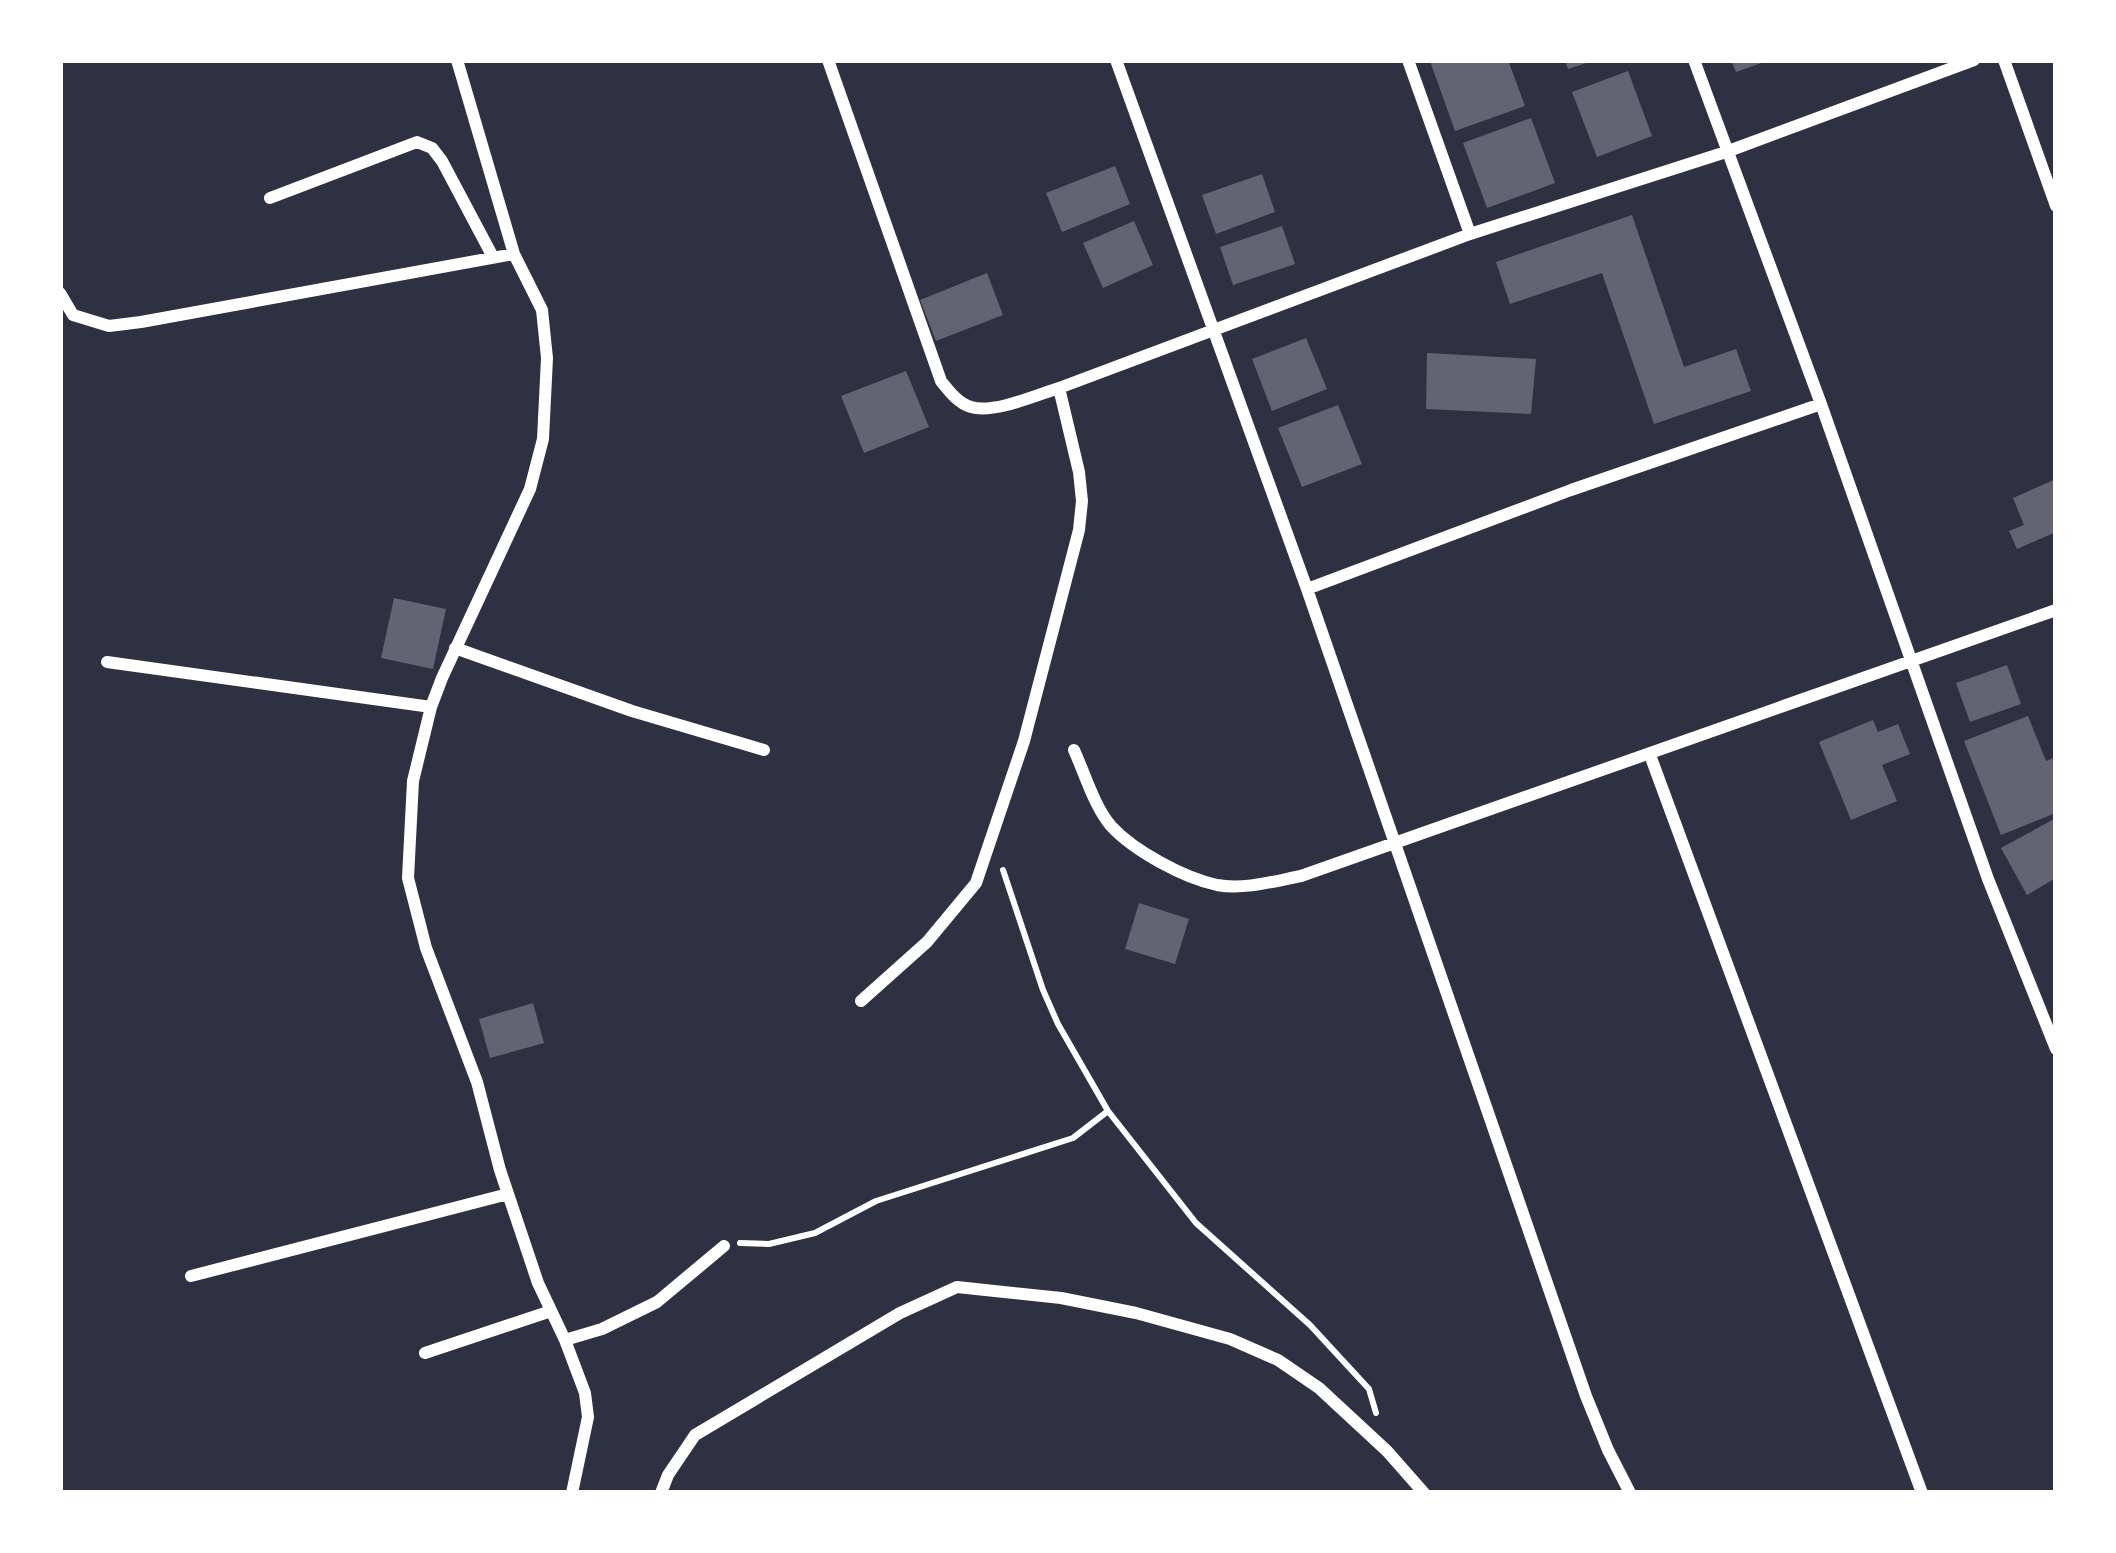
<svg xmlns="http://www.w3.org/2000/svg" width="2116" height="1553" viewBox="0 0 2116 1553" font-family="'Times New Roman',serif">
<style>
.building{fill:#626471}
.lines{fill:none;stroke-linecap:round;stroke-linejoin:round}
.path{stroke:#fff;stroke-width:6}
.minor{stroke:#fff;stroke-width:12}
</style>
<rect width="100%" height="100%" fill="#2d3142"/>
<!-- building -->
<path class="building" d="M 1433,60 L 1508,60 L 1525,106 L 1455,131 L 1430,61 Z
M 1565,60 L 1593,60 L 1593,61 L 1568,69 Z
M 1731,60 L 1767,60 L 1767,61 L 1736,72 Z
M 1628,71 L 1652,136 L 1597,157 L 1572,92 Z
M 1531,118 L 1555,183 L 1487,208 L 1463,143 Z
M 1115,166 L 1130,204 L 1062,232 L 1046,193 Z
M 1262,174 L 1275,212 L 1216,234 L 1202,195 Z
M 1632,215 L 1684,367 L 1736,349 L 1751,391 L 1654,424 L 1602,273 L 1510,304 L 1496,262 Z
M 1134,221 L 1153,265 L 1103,288 L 1083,243 Z
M 1282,226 L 1295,264 L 1233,285 L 1220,247 Z
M 987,273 L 1003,315 L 936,341 L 920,300 Z
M 1306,338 L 1327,389 L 1272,411 L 1252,359 Z
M 1427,353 L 1536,359 L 1531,414 L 1426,409 Z
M 906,371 L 929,427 L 864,453 L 841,396 Z
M 1338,405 L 1362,464 L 1302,487 L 1278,428 Z
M 2056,479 L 2056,532 L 2017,549 L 2009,531 L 2024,525 L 2013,498 Z
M 394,598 L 446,609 L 433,669 L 381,658 Z
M 2007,665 L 2021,704 L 1970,722 L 1956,683 Z
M 2028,716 L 2046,761 L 2056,757 L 2056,813 L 2001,835 L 1964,741 Z
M 1873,720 L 1878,732 L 1898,724 L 1910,754 L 1882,765 L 1897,801 L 1851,820 L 1819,742 Z
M 2056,818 L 2056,878 L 2027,895 L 2001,848 Z
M 1139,903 L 1189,919 L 1175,964 L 1125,949 Z
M 533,1003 L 544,1043 L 490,1058 L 479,1019 Z"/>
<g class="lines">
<!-- path -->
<path class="path" d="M 1003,870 L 1043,990 L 1058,1024 L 1108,1111 L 1196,1223 L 1310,1325 L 1369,1389 L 1376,1413
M 740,1243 L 769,1244 L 815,1233 L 876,1201 L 1073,1138 L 1108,1111"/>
<!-- minor -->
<path class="minor" d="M 457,60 L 514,254 L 542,310 L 547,358 L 543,439 L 530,489 L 442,678 L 431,707 L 413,781 L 408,878 L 426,948 L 477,1082 L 500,1170 L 538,1283 L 565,1340 L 602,1329 L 657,1302 L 724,1246
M 828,60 L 941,381 C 949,391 958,403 971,407 C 993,414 1037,395 1059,388 L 1470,234 L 1726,152 L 1974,60
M 1116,60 L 1307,589 L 1586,1396 L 1608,1450 L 1630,1493
M 1408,60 L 1470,234
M 1694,60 L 1821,404 L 1988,879 L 2056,1049
M 2004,60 L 2056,206
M 270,198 L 417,142 L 432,148 L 442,161 L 493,257
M 60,293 L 73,315 L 109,326 L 141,322 L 514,254
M 1307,589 L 1571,490 L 1821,404
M 455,648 L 632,711 L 764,750
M 107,662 L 431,707
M 1074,750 C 1085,774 1094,806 1111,826 C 1134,851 1184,878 1217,885 C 1244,890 1275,881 1301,876 L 2056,610
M 1650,755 L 1922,1493
M 861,1001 L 927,942 L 976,883 L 1024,741 L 1079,530 L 1082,501 L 1079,472 L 1059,388
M 191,1276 L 508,1194
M 565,1340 L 585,1393 L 588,1417 L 572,1493
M 425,1353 L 551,1311
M 661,1493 L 668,1475 L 695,1435 L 900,1313 L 957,1287 L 1061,1298 L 1136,1313 L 1230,1339 L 1278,1360 L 1319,1388 L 1387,1451 L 1424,1493"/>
</g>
<!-- border -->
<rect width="2116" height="1553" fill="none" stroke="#ffffff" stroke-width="126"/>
</svg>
